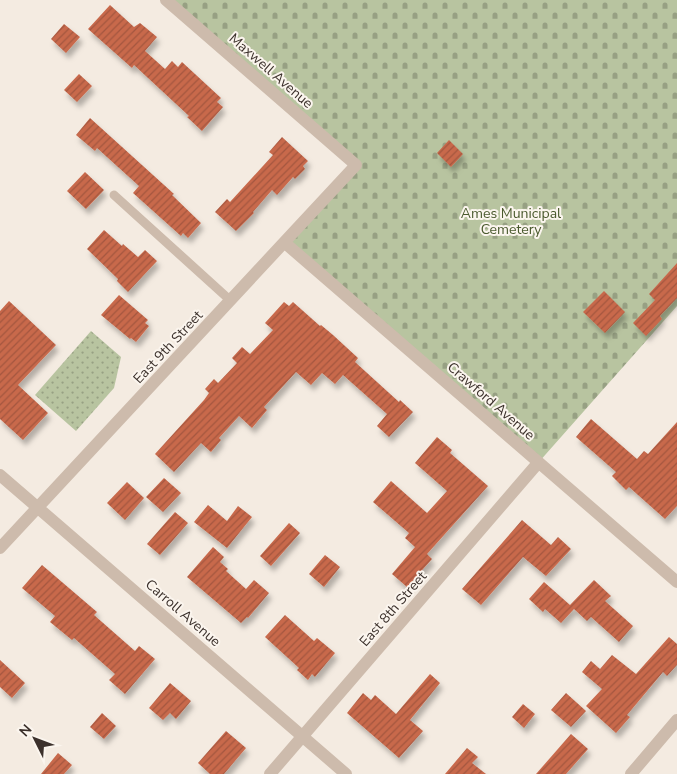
<svg xmlns="http://www.w3.org/2000/svg" width="677" height="774" viewBox="0 0 677 774" font-family="'Nunito Sans',sans-serif">
<style>
.green{fill:url(#green-dots)}
.cemetery{fill:url(#cemetery-stones)}
.building{fill:url(#building-hatch);filter:url(#shadow)}
.lines{fill:none;stroke-linecap:round;stroke-linejoin:round}
.lane{stroke:#cdbbac;stroke-width:9}
.street{stroke:#cdbbac;stroke-width:12}
.labels{text-anchor:middle;dominant-baseline:central;stroke-width:4;stroke-linejoin:round;paint-order:stroke}
.street-label{font-size:14px;fill:#3b302b;stroke:#fbf5ee}
.park-label{font-size:14px;fill:#4a5a2e;stroke:#fbf5ee}
</style>
<defs>
<pattern id="green-dots" width="8" height="8" patternUnits="userSpaceOnUse" patternTransform="scale(1.25)"><rect width="8" height="8" fill="#b8c4a0"/><path d="M2 2h.1M6 6h.1" fill="none" stroke="#97a083" stroke-width="1.8" stroke-linecap="round"/></pattern>
<pattern id="cemetery-stones" width="16" height="16" patternUnits="userSpaceOnUse" patternTransform="scale(1.25)"><rect width="16" height="16" fill="#b8c4a0"/><path d="M2 7V4a2 2 0 0 1 4 0v3zM10 15v-3a2 2 0 0 1 4 0v3z" fill="#97a083"/></pattern>
<pattern id="building-hatch" width="6" height="6" patternUnits="userSpaceOnUse" patternTransform="scale(1.25)"><rect width="6" height="6" fill="#c8694b"/><path d="M-1 1l2-2M0 6l6-6M5 7l2-2" fill="none" stroke="#a4573f"/></pattern>
<filter id="shadow"><feDropShadow dx="3" dy="5.5" stdDeviation="2.5" flood-color="#0004"/></filter>
</defs>
<rect width="100%" height="100%" fill="#f4ebe1"/>
<!-- green -->
<path class="green" d="M 91,331 L 121,357 L 114,388 L 76,431 L 35,395 Z"/>
<!-- cemetery -->
<path class="cemetery" d="M 166,0 L 677,0 L 677,306 L 538,463 L 285,243 L 356,165 Z"/>
<!-- building -->
<path class="building" d="M 110,5 L 134,27 L 140,23 L 157,37 L 145,51 L 165,69 L 172,61 L 178,67 L 182,62 L 221,98 L 217,102 L 223,107 L 202,131 L 187,117 L 189,116 L 134,65 L 132,68 L 88,29 Z
M 64,24 L 80,37 L 66,53 L 51,39 Z
M 79,74 L 92,86 L 77,102 L 64,90 Z
M 90,118 L 174,194 L 172,195 L 201,223 L 188,238 L 183,233 L 181,236 L 133,193 L 139,186 L 97,148 L 95,151 L 76,135 Z
M 282,137 L 308,161 L 303,166 L 305,169 L 295,179 L 293,177 L 277,195 L 272,190 L 253,212 L 254,213 L 236,231 L 215,212 L 227,199 L 230,202 L 273,155 L 269,152 Z
M 449,140 L 463,154 L 451,167 L 437,153 Z
M 85,172 L 104,190 L 86,209 L 67,191 Z
M 104,230 L 122,246 L 123,244 L 138,257 L 145,250 L 157,261 L 128,292 L 117,281 L 118,279 L 87,249 Z
M 677,263 L 677,298 L 660,316 L 662,319 L 646,336 L 633,323 L 655,300 L 649,294 Z
M 604,291 L 625,312 L 605,333 L 583,312 Z
M 119,295 L 148,320 L 145,323 L 149,326 L 136,342 L 131,338 L 130,339 L 101,315 Z
M 9,301 L 56,345 L 18,385 L 48,413 L 23,440 L 0,419 L 0,311 Z
M 284,302 L 289,306 L 293,302 L 320,326 L 321,325 L 333,335 L 358,358 L 355,362 L 399,402 L 400,400 L 413,412 L 389,437 L 377,426 L 387,414 L 343,375 L 335,384 L 322,373 L 311,385 L 296,372 L 264,407 L 267,410 L 252,428 L 239,416 L 219,438 L 221,440 L 211,452 L 201,443 L 174,472 L 155,454 L 204,400 L 209,393 L 205,389 L 214,379 L 218,383 L 237,363 L 232,358 L 242,347 L 250,354 L 273,330 L 265,323 Z
M 591,419 L 637,459 L 644,451 L 648,454 L 677,422 L 677,506 L 665,519 L 629,487 L 626,490 L 612,476 L 616,472 L 576,437 Z
M 437,437 L 452,450 L 450,453 L 488,486 L 427,554 L 432,559 L 407,587 L 392,574 L 415,547 L 405,538 L 409,533 L 373,502 L 391,481 L 427,513 L 447,491 L 415,463 Z
M 164,478 L 181,493 L 163,512 L 146,497 Z
M 127,482 L 144,498 L 125,520 L 107,503 Z
M 208,505 L 227,521 L 238,506 L 252,517 L 227,548 L 194,522 Z
M 175,512 L 188,523 L 160,555 L 147,544 Z
M 522,520 L 551,545 L 558,537 L 571,549 L 546,576 L 523,557 L 481,605 L 462,589 Z
M 289,523 L 300,533 L 271,566 L 260,556 Z
M 213,547 L 224,557 L 220,562 L 228,569 L 226,571 L 246,589 L 254,580 L 269,593 L 248,618 L 247,617 L 241,623 L 187,577 Z
M 325,555 L 340,567 L 324,587 L 309,574 Z
M 42,565 L 97,612 L 94,615 L 135,651 L 139,646 L 155,659 L 125,694 L 109,680 L 115,674 L 74,638 L 72,640 L 50,622 L 55,616 L 22,588 Z
M 594,580 L 611,596 L 605,601 L 633,626 L 619,642 L 591,617 L 587,621 L 574,609 L 561,623 L 545,609 L 543,612 L 529,599 L 544,582 L 570,605 Z
M 285,615 L 314,641 L 317,638 L 335,653 L 315,677 L 312,674 L 308,680 L 297,670 L 299,668 L 265,637 Z
M 669,637 L 677,644 L 677,665 L 667,676 L 663,672 L 627,715 L 630,717 L 616,733 L 586,706 L 602,689 L 582,672 L 591,661 L 600,669 L 612,655 L 636,674 Z
M 0,660 L 25,683 L 12,698 L 0,687 Z
M 430,674 L 440,683 L 410,720 L 423,731 L 399,758 L 347,713 L 363,693 L 371,700 L 375,695 L 396,714 Z
M 170,683 L 191,701 L 176,719 L 170,713 L 163,720 L 149,708 Z
M 566,693 L 586,711 L 571,727 L 551,710 Z
M 523,704 L 535,714 L 524,728 L 512,717 Z
M 102,713 L 116,726 L 104,739 L 90,727 Z
M 226,731 L 246,748 L 224,774 L 210,774 L 198,763 Z
M 571,734 L 588,749 L 566,774 L 536,774 Z
M 467,748 L 478,757 L 472,763 L 486,774 L 445,774 Z
M 58,753 L 72,765 L 64,774 L 41,774 Z"/>
<g class="lines">
<!-- lane -->
<path class="lane" d="M 114,195 L 231,301"/>
<!-- street -->
<path class="street" d="M 285,243 L 677,582
M 0,475 L 346,774
M 0,548 L 356,165 L 166,0
M 270,774 L 538,463
M 631,774 L 677,720"/>
</g>
<g class="labels">
<!-- street labels -->
<g class="street-label">
<text transform="translate(271 71) rotate(41)">Maxwell Avenue</text>
<text transform="translate(168 347) rotate(-47)">East 9th Street</text>
<text transform="translate(491 401) rotate(41)">Crawford Avenue</text>
<text transform="translate(393 609) rotate(-49)">East 8th Street</text>
<text transform="translate(183 613) rotate(41)">Carroll Avenue</text>
</g>
<!-- park labels -->
<g class="park-label">
<text x="511" y="213">Ames Municipal<tspan x="511" dy="16">Cemetery</tspan></text>
</g>
</g>
<!-- north arrow -->
<g transform="translate(35 739) rotate(312)" stroke="#fbf5ee" stroke-width="4" paint-order="stroke">
<path d="M0-4L9 19L0 12L-9 19Z" fill="#3b302b"/>
<text y="-8" font-size="14" font-weight="bold" text-anchor="middle" fill="#3b302b">N</text>
</g>
</svg>
